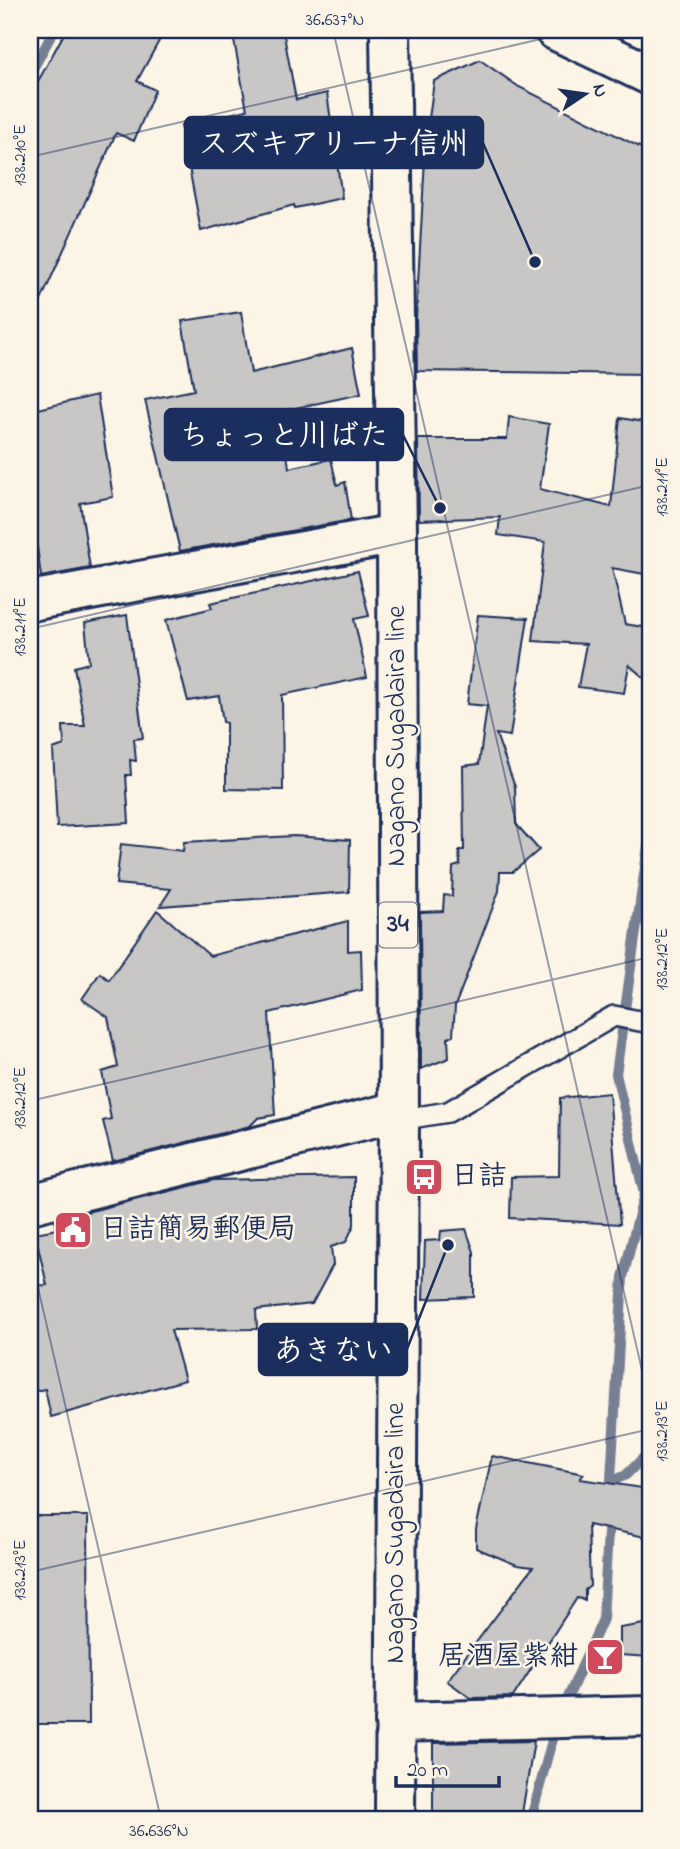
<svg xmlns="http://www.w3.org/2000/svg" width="680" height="1849" viewBox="0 0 680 1849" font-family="'Indie Flower','Klee One',sans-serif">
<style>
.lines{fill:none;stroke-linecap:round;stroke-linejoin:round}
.stream{stroke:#767f94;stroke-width:10}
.building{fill:#c8c7c6;stroke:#1b2f5e;stroke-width:2}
.service-casing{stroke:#1b2f5e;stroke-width:24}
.minor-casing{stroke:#1b2f5e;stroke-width:44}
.primary-casing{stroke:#1b2f5e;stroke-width:44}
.trunk-casing{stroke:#1b2f5e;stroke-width:44}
.service{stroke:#fcf5e5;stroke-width:19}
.minor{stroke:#fcf5e5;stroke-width:38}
.primary{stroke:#fcf5e5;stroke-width:38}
.trunk{stroke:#fcf5e5;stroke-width:38}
.ticks{fill:none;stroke:#1b2f5e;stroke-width:2;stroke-opacity:0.45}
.labels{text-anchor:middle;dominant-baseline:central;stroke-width:5;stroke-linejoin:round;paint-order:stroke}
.shield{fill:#fcf5e5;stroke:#5e6a86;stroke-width:2}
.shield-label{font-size:26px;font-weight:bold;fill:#1b2f5e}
.street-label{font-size:28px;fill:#1b2f5e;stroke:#fcf5e5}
.poi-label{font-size:28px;font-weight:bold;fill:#1b2f5e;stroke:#fcf5e5;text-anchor:start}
.leader{fill:none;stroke:#1b2f5e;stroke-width:2.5}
.callout-dot{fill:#1b2f5e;stroke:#fcf5e5;stroke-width:2.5}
.callout{fill:#1b2f5e;stroke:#1b2f5e;stroke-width:2.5}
.callout-label{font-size:30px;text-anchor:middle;font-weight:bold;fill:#fff}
.neatline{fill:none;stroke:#1b2f5e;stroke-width:2.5}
.ticks-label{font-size:18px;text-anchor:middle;fill:#1b2f5e}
</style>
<rect width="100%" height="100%" fill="#fcf5e5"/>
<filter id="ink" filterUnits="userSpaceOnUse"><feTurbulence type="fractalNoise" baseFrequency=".0143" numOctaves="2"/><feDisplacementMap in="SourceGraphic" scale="14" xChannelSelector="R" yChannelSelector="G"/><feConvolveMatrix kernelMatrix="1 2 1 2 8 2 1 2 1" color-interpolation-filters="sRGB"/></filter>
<g filter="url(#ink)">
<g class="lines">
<!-- stream -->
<path class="stream" d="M 30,75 L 54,30
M 611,1482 L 626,1475 L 650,1451
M 610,1496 L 623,1277 L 644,1194 L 616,1074 L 650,831
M 565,1704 L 603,1619 L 609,1515
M 531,1819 L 555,1729"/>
</g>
<!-- building -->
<path class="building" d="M 66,30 L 165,30 L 137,81 L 155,90 L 134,141 L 116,133 L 30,325 L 30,96 Z
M 232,30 L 283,30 L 296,100 L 327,93 L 342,198 L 295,208 L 294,205 L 201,231 L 181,125 L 247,110 Z
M 480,60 L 519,87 L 650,152 L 650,374 L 417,371 L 416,318 L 426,141 L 434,81 Z
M 241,312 L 251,373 L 352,348 L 361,394 L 281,411 L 289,468 L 331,459 L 337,485 L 345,482 L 351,520 L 180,551 L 145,400 L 194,390 L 182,321 Z
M 97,395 L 113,497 L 80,503 L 90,568 L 41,577 L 37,547 L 30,546 L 30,411 Z
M 509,417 L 549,424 L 540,489 L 611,507 L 620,418 L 650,423 L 650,575 L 612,568 L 625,624 L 650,628 L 650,683 L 629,665 L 624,693 L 578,687 L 586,644 L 533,641 L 545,542 L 498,535 L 500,517 L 419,520 L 418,439 L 507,439 Z
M 358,571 L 369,616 L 354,619 L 367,677 L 282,695 L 283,790 L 226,789 L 226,723 L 223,722 L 219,696 L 188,701 L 166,620 L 212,608 L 210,603 Z
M 127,615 L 143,738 L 134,739 L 136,761 L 130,760 L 131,775 L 126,775 L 129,823 L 57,827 L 53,749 L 64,745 L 63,726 L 85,726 L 74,667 L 89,663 L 85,623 Z
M 478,615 L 528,618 L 510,736 L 496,734 L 515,787 L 516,824 L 539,850 L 513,872 L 500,872 L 499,891 L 455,1006 L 453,1035 L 448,1038 L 449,1058 L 421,1069 L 420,912 L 443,911 L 444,895 L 452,896 L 453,867 L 460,865 L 459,850 L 464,850 L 463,766 L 479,764 L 487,706 L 467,704 Z
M 294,836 L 350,840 L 349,892 L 160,906 L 171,889 L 116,884 L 121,844 L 183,851 L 184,842 Z
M 157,910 L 210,956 L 348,921 L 348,951 L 361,950 L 362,990 L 269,1013 L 275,1115 L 258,1118 L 250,1126 L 113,1161 L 103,1121 L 111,1119 L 102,1072 L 118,1067 L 108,1017 L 82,999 L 100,973 L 109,980 Z
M 609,1093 L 620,1224 L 510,1218 L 511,1177 L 559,1176 L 560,1098 Z
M 354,1177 L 354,1225 L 346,1242 L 331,1247 L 333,1265 L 312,1304 L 256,1310 L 257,1329 L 171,1330 L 185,1380 L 51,1417 L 45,1389 L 30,1392 L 30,1286 L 47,1285 L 35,1233 L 57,1229 L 55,1220 L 214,1180 Z
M 466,1229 L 474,1252 L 474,1297 L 423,1299 L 425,1241 L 440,1240 L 441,1231 Z
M 492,1456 L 584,1474 L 580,1479 L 650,1489 L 650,1538 L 588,1525 L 590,1586 L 585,1590 L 585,1600 L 577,1598 L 513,1697 L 471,1698 L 447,1681 L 533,1567 L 517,1565 L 476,1548 L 476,1529 Z
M 30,1516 L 88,1516 L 89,1724 L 30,1724 Z
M 650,1623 L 650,1657 L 620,1655 L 620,1628 Z
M 534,1741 L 521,1819 L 433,1819 L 433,1743 Z"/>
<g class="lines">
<!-- service casing -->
<g class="service-casing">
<path id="service" d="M 399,1120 L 448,1112 L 614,1016 L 650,1023"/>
</g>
<!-- minor casing -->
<g class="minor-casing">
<path id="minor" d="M 30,601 L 397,534
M 30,1204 L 399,1111
M 395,1722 L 650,1716"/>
</g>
<!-- primary casing -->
<g class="primary-casing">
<path id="primary" d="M 390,30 L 397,534 L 399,1120 L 395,1819"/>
</g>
<!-- trunk casing -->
<g class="trunk-casing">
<path id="trunk" d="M 555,30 L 650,75"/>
</g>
<!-- service -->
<use href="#service" class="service"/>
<!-- minor -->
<use href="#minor" class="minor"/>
<!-- primary -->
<use href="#primary" class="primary"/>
<!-- trunk -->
<use href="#trunk" class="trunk"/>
</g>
</g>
<!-- ticks -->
<path class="ticks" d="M 333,30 L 650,1405M 30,157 L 580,30M 30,629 L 650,485M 30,1101 L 650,957M 30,1253 L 161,1819M 30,1572 L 650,1429"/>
<!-- icons -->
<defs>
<g id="bus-square" transform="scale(2.0125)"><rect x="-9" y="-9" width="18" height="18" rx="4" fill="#d1495b" stroke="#fcf5e5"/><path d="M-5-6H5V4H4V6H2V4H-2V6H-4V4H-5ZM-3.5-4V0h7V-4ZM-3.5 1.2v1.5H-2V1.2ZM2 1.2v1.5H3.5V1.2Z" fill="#fff"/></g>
<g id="civic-square" transform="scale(2.0125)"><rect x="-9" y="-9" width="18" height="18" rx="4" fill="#d1495b" stroke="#fcf5e5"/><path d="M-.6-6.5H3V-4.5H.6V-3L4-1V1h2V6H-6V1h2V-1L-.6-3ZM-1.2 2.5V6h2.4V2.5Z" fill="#fff"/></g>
<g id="bar-square" transform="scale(2.0125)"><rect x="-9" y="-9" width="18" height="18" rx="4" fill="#d1495b" stroke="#fcf5e5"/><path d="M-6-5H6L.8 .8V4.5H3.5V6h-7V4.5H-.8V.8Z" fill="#fff"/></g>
</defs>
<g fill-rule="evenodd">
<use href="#bus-square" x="424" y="1177"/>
<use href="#civic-square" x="73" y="1230"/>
<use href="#bar-square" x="605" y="1657"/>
</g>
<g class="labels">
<!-- shield labels -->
<rect class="shield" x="379" y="902.5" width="38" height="45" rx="5"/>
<g class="shield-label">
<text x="398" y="925">34</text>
</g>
<!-- street labels -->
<g class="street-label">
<text transform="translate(397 736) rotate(-90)">Nagano Sugadaira line</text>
<text transform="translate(396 1533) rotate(-90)">Nagano Sugadaira line</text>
</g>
<!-- poi labels -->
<g class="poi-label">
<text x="451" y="1177">日詰</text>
<text x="100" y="1230">日詰簡易郵便局</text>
<text x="578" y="1657" text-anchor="end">居酒屋紫紺</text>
</g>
</g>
<!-- callouts -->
<path class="leader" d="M535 262L483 143M440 508L403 435M448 1245L407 1349"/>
<g class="callout-dot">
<circle cx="535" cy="262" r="7"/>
<circle cx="440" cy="508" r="7"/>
<circle cx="448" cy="1245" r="7"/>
</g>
<g class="callout">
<rect x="185" y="117" width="298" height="51" rx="7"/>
<rect x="165" y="409" width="238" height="51" rx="7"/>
<rect x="259" y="1324" width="148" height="51" rx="7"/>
</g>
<g class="callout-label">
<text x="334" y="153">スズキアリーナ信州</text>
<text x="284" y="445">ちょっと川ばた</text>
<text x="333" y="1360">あきない</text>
</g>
<!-- margin -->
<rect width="680" height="1849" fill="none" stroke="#fcf5e5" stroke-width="77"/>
<!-- north arrow -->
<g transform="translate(585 94) rotate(77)" stroke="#fcf5e5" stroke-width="5" paint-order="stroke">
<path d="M0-5L12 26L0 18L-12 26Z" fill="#1b2f5e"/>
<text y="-10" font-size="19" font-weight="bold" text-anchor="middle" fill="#1b2f5e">N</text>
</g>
<!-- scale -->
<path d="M396 1776v10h103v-10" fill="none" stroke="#1b2f5e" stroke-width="3.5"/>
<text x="407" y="1776" font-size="21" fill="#1b2f5e" stroke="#fcf5e5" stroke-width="5" paint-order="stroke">20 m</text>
<rect x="38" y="38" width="604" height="1773" class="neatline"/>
<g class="ticks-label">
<text x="335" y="25">36.637°N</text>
<text transform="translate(19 155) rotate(-90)" y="6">138.210°E</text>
<text transform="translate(661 487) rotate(-90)" y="6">138.211°E</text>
<text transform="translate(19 627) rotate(-90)" y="6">138.211°E</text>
<text transform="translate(661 959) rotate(-90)" y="6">138.212°E</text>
<text transform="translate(19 1098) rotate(-90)" y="6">138.212°E</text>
<text transform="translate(661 1431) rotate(-90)" y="6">138.213°E</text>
<text transform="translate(19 1570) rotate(-90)" y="6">138.213°E</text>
<text x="159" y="1836">36.636°N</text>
</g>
</svg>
